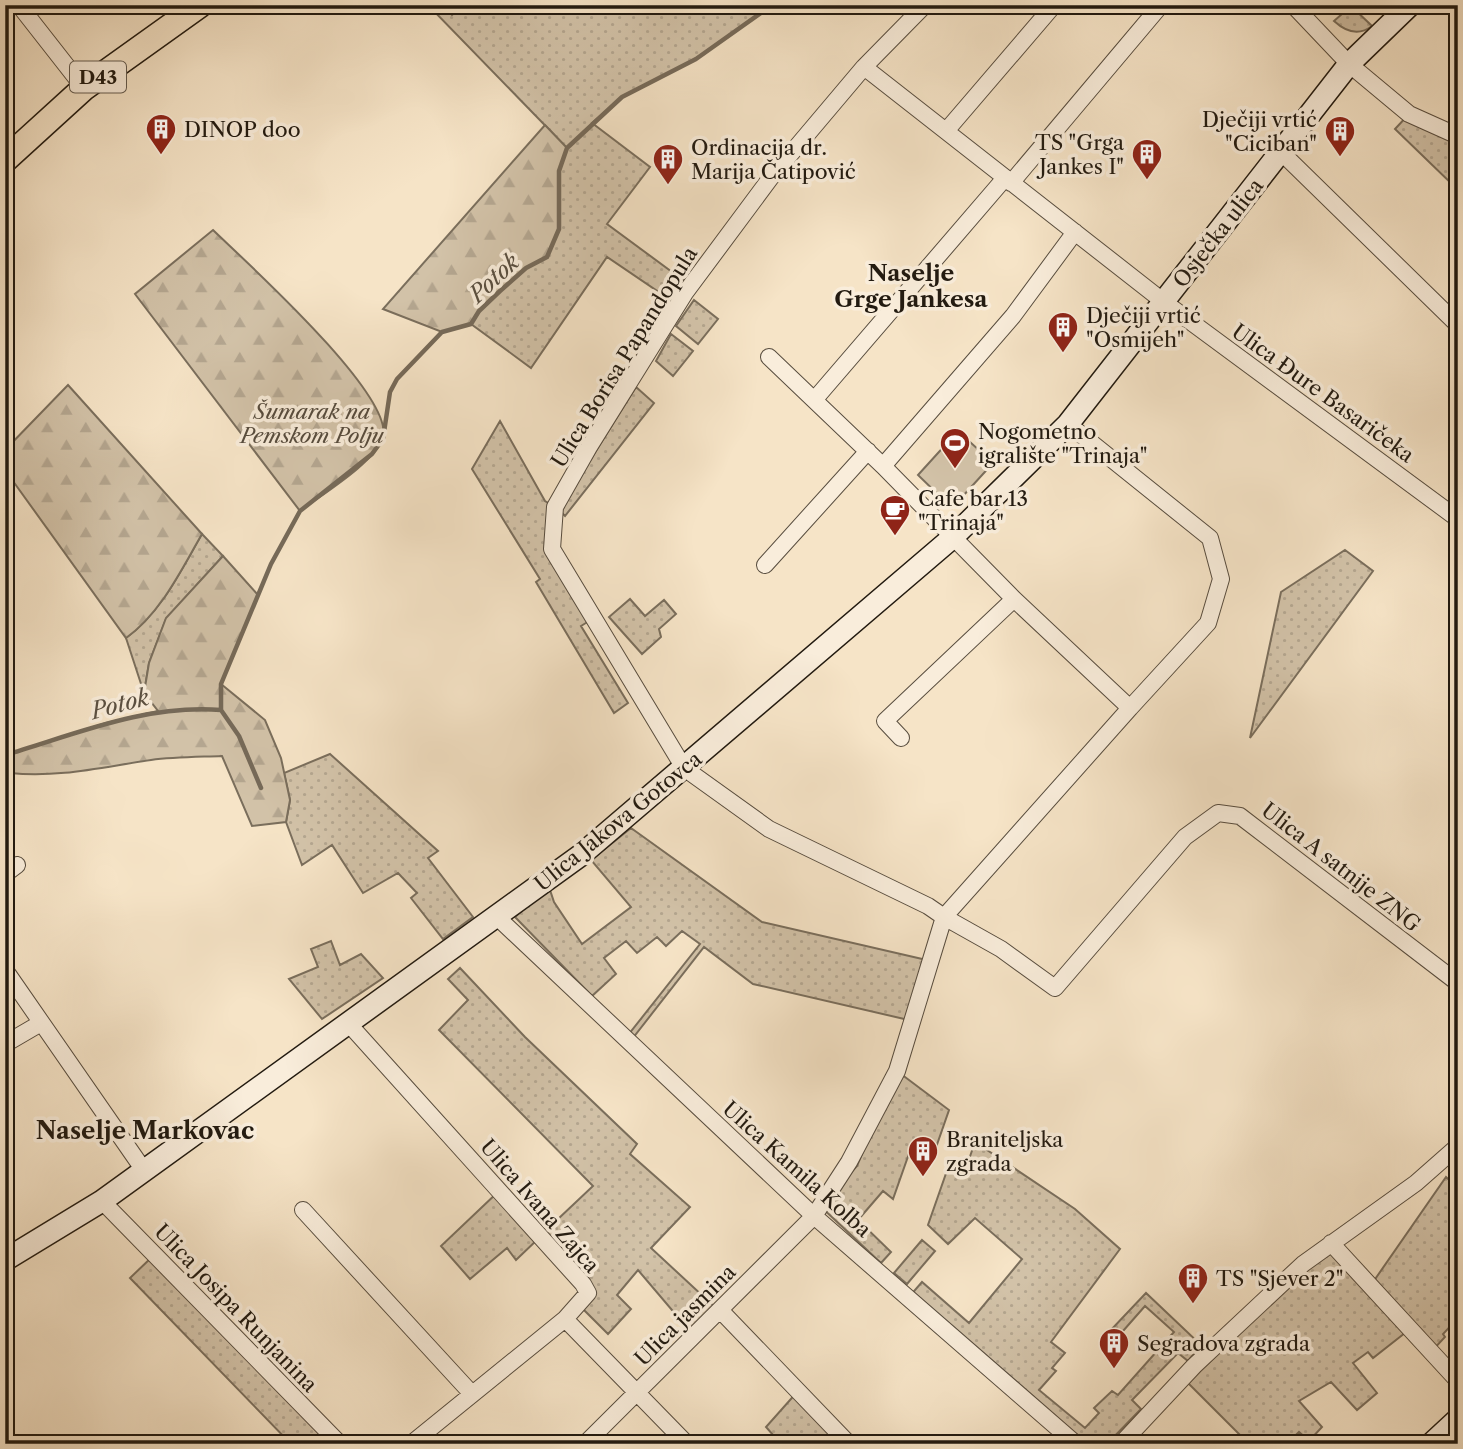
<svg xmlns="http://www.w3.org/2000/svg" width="1463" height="1449" viewBox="0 0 1463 1449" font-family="'Libre Caslon Text',serif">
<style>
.green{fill:url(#green-dots);stroke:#7a6e5c;stroke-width:2}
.forest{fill:url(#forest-firs);stroke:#7a6e5c;stroke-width:2}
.pitch{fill:#d2c2a8;stroke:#7a6e5c;stroke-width:2}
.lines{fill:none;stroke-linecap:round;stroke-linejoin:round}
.stream{stroke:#766a59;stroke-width:4.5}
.street-casing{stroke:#574c3e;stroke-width:18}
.secondary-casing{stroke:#221a10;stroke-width:24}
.primary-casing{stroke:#221a10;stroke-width:27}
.street{stroke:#f9eddb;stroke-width:16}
.secondary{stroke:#f9eddb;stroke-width:21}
.primary{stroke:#f6e4c7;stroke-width:24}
.labels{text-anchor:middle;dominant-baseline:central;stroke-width:7;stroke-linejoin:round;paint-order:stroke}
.shield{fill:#f9eddb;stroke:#62594d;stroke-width:2}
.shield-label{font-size:19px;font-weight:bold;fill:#221a10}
.poi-label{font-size:21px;fill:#221a10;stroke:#f9eddb;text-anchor:start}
.street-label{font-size:21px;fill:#221a10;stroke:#f9eddb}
.park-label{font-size:21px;font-style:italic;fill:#574c3e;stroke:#f9eddb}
.neighbourhood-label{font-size:23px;font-weight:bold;fill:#221a10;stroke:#f9eddb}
.water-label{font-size:23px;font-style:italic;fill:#5a4f40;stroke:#f9eddb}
.quarter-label{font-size:24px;font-weight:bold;fill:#221a10;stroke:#f9eddb}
</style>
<defs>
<pattern id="green-dots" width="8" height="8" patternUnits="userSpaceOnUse" patternTransform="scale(1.75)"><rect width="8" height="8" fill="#d2c2a8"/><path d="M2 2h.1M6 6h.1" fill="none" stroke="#b4a690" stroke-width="1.8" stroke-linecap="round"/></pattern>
<pattern id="forest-firs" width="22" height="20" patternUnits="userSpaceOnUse" patternTransform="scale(1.75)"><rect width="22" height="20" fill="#d2c2a8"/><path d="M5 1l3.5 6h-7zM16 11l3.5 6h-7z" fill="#b4a690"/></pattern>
</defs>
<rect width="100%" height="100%" fill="#f6e4c7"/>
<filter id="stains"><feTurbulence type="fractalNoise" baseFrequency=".00286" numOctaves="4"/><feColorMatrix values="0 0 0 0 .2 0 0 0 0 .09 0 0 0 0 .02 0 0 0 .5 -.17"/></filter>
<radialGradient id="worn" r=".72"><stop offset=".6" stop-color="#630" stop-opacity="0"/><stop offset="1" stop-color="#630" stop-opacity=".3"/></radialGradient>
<!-- green -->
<path class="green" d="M 428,5 L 443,5 L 452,15 L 465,5 L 771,5 L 696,59 L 622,97 L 592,123 L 650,167 L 607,224 L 691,286 L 678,305 L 607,257 L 531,368 L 471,324 L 479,311 L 526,268 L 559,229 L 559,171 L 567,148 Z
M 1351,6 L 1372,26 C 1359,36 1346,32 1334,21 Z
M 1409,114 L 1458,136 L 1456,188 L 1395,129 Z
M 694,300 L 718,319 L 698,344 L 676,326 Z
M 671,334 L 693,351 L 673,376 L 656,361 Z
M 636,387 L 654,403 L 565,516 L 559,510 Z
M 500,421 L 545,501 L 555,507 L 552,549 L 594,618 L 581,626 L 628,703 L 614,713 L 536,582 L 540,579 L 472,469 Z
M 202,534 L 223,556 L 166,619 L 149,663 L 144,693 L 126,638 C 161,613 181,570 202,534 Z
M 1345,550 L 1373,571 L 1250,738 L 1281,592 Z
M 630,599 L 645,616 L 664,600 L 676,614 L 659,629 L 661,637 L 642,654 L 609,617 Z
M 330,754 L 438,851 L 428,858 L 473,917 L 443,939 L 411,898 L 417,893 L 398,873 L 363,893 L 332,845 L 302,865 L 286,822 L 290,800 L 284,773 Z
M 631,828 L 762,922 L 931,961 L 913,1021 L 753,984 L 704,947 L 629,1043 L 625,1039 L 700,944 L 682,931 L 666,946 L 657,937 L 637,953 L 626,941 L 604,958 L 616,974 L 592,996 L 515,917 L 549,887 L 554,902 L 582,944 L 631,907 L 591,860 Z
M 331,941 L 340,965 L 361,954 L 383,978 L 322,1019 L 289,979 L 318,967 L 311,949 Z
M 460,968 L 525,1037 L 637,1144 L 630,1154 L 690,1207 L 651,1248 L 718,1310 L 694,1336 L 638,1270 L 617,1295 L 631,1309 L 608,1334 L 580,1306 L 588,1293 L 540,1237 L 516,1260 L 507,1248 L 470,1279 L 441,1246 L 499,1191 L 540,1236 L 593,1186 L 439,1030 L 468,1000 L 448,979 Z
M 897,1071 L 949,1110 L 933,1156 L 911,1148 L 893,1199 L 883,1191 L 858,1220 L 891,1252 L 881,1263 L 820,1206 L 857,1166 Z
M 975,1142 L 1075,1209 L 1120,1249 L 1051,1342 L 1065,1353 L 1052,1368 L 1056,1371 L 1039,1390 L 1085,1428 L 1099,1413 L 1094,1408 L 1112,1391 L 1118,1395 L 1174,1332 L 1145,1306 L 1116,1339 L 1109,1332 L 1146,1293 L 1201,1345 L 1188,1361 L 1178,1353 L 1132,1400 L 1141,1409 L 1107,1444 L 1084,1444 L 1033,1397 L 908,1298 L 922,1282 L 969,1323 L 1022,1259 L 975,1218 L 948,1244 L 928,1225 L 950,1162 L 966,1168 Z
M 1446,1177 L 1458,1188 L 1458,1318 L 1443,1334 L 1445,1337 L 1431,1352 L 1410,1329 L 1373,1358 L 1368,1352 L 1353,1363 L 1377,1393 L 1357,1410 L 1331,1382 L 1299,1401 L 1322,1427 L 1309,1441 L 1299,1432 L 1287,1444 L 1249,1444 L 1188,1383 L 1331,1243 L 1371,1285 Z
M 922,1240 L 935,1251 L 907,1284 L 894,1273 Z
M 152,1257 L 339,1444 L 291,1444 L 130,1278 Z
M 798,1391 L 849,1444 L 781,1444 L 766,1427 Z"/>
<!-- forest -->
<path class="forest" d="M 545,125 L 567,148 L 559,171 L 559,229 L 547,257 L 526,268 L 500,290 L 479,311 L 471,324 L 442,332 L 383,309 Z
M 213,230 C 246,262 394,395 383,437 C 376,462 321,495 300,511 L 135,294 Z
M 68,385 L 202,534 C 181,570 161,613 126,638 L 5,470 L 5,450 Z
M 223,556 L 258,595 L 221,684 L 265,720 L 281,758 L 290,800 L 286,822 L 252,826 L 222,756 C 198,757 174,757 151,760 C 102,767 59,778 10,773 L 5,766 L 5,755 L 106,723 L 158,711 L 144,693 L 149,663 L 166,618 Z"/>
<!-- pitch -->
<path class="pitch" d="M 958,431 L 993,463 L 952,508 L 918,475 Z"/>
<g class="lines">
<!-- stream -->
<path class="stream" d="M 221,710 L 239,736 L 261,788
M 5,755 C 76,734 146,704 221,710 L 221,684 L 271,564 L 300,511 L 372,454 L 383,439 L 390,392 L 397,379 L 442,332 L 471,324 L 479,311 L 500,291 L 526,268 L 547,257 L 559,229 L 559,171 L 567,148 L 622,97 L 696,59 L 772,5"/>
<!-- street casing -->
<g class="street-casing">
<path id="street" d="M 19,5 L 84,88
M 925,5 L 864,67 L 772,176 L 685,293 L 589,447 L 555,507 L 552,549 L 684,768 L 769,829 L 928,906 L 944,917 L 1130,708
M 1293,5 L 1349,64 L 1409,114 L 1458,136
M 864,67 L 1164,302 L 1458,519
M 946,131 L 1054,5
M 1281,152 L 1458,325
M 1011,183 L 1161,5
M 769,357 L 883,466
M 815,399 L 1005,178
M 1068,424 L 1210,538 L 1221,579 L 1208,623 L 1130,708 L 1014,599 L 883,466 L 1013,316 L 1075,232
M 765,565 L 868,451
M 901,738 L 885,721 L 1014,599
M 5,874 L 17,865
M 497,917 L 814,1216 L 1076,1444
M 5,970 L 143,1169
M 348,1023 L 583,1284 L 588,1293 L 565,1319 L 687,1444
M 5,1044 L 41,1023
M 102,1201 L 340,1444
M 303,1210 L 472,1394
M 1331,1243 L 1458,1381
M 720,1310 L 849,1444
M 411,1444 L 565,1319
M 585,1444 L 814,1216 L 849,1162 L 897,1071 L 944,917 L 1001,949 L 1055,988 L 1185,837 L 1218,813 L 1240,816 L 1458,983
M 1121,1444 L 1194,1366 L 1303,1264 L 1416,1183 L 1458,1146"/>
</g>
<!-- secondary casing -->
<g class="secondary-casing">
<path id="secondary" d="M 5,1260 L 102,1201 L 581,855 L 952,538 L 1068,424 L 1349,64 L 1410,5
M 1431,1444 L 1458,1419"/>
</g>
<!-- primary casing -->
<g class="primary-casing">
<path id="primary" d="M 5,160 L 84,88 L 200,5"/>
</g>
<!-- street -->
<use href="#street" class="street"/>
<!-- secondary -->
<use href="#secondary" class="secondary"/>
<!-- primary -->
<use href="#primary" class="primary"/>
</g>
<!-- icons -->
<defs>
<g id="building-pin" transform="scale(1.575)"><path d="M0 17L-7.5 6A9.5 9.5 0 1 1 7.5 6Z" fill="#8f2418" stroke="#f9eddb"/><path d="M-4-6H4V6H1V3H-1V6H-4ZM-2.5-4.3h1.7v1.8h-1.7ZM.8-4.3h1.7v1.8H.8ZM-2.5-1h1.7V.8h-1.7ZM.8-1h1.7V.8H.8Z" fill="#fff"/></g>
<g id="stadium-pin" transform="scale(1.575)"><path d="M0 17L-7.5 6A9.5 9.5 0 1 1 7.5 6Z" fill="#8f2418" stroke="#f9eddb"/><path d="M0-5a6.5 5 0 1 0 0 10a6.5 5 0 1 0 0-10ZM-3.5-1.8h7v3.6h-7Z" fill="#fff"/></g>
<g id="cafe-pin" transform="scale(1.575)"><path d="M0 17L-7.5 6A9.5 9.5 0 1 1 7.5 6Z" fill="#8f2418" stroke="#f9eddb"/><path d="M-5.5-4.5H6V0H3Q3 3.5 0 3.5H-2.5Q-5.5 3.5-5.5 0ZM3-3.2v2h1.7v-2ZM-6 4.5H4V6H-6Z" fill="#fff"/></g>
</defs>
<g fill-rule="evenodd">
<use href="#building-pin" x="161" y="129"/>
<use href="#building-pin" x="1340" y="131"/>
<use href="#building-pin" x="1147" y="154"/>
<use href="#building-pin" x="668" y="159"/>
<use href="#building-pin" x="1063" y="327"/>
<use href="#stadium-pin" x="955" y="443"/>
<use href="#cafe-pin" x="895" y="510"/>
<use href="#building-pin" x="923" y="1151"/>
<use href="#building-pin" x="1193" y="1278"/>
<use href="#building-pin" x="1114" y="1343"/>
</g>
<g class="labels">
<!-- shield labels -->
<rect class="shield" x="70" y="61.5" width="56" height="31" rx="5"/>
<g class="shield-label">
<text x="98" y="77">D43</text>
</g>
<!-- poi labels -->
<g class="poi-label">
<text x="1317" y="119" text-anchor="end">Dječiji vrtić<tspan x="1317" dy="24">"Ciciban"</tspan></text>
<text x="184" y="129">DINOP doo</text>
<text x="1124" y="142" text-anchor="end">TS "Grga<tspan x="1124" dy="24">Jankes I"</tspan></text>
<text x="691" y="147">Ordinacija dr.<tspan x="691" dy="24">Marija Čatipović</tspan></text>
<text x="1086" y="315">Dječiji vrtić<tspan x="1086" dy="24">"Osmijeh"</tspan></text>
<text x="978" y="431">Nogometno<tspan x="978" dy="24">igralište "Trinaja"</tspan></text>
<text x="918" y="498">Cafe bar 13<tspan x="918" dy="24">"Trinaja"</tspan></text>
<text x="946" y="1139">Braniteljska<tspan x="946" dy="24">zgrada</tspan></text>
<text x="1216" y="1278">TS "Sjever 2"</text>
<text x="1137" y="1343">Segradova zgrada</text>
</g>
<!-- street labels -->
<g class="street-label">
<text transform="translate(1218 233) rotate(-52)">Osječka ulica</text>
<text transform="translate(624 357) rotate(-58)">Ulica Borisa Papandopula</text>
<text transform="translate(1323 393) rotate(36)">Ulica Đure Basaričeka</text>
<text transform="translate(618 821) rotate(-39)">Ulica Jakova Gotovca</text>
<text transform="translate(1341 867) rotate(38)">Ulica A satnije ZNG</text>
<text transform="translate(797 1169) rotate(42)">Ulica Kamila Kolba</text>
<text transform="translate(540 1206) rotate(49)">Ulica Ivana Zajca</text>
<text transform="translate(236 1308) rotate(46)">Ulica Josipa Runjanina</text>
<text transform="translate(685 1315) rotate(-45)">Ulica jasmina</text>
</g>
<!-- park labels -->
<g class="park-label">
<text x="312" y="411">Šumarak na<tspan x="312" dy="24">Pemskom Polju</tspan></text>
</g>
<!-- neighbourhood labels -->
<g class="neighbourhood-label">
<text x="911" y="273">Naselje<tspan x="911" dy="26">Grge Jankesa</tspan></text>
</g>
<!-- water labels -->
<g class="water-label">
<text transform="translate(494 278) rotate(-43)">Potok</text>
<text transform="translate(120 704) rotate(-15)">Potok</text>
</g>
<!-- quarter labels -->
<g class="quarter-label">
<text x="145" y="1130">Naselje Markovac</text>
</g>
</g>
<!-- margin -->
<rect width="1463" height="1449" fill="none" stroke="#f6e4c7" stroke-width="28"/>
<rect x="7" y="7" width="1449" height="1435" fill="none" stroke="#221a10" stroke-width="3.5"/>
<rect x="14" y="14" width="1435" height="1421" fill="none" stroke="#221a10" stroke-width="2"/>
<rect width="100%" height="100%" filter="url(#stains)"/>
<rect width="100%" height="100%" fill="url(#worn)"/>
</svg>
